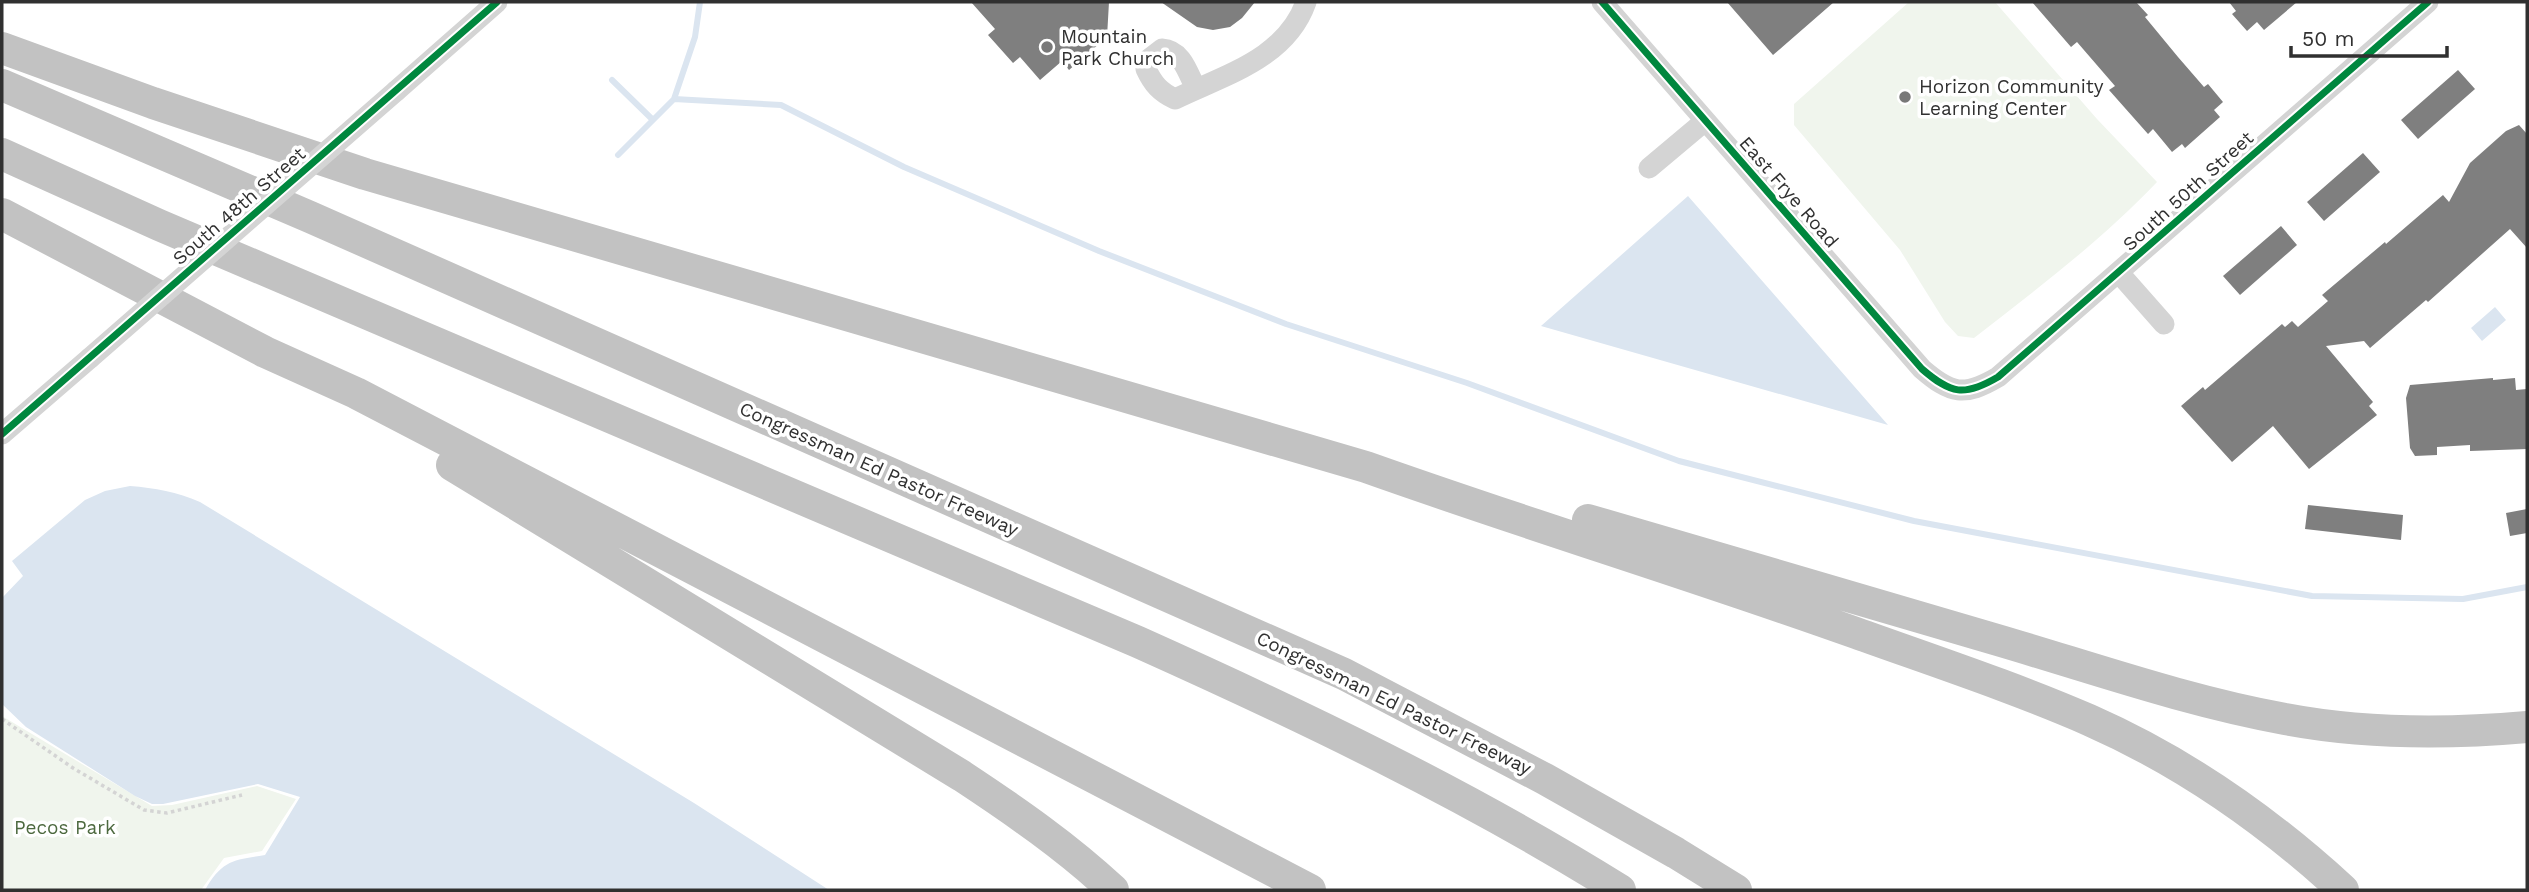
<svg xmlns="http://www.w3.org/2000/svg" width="2529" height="892" viewBox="0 0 2529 892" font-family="'Work Sans',sans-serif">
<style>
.green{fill:#f0f5ed}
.water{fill:#dbe5f0}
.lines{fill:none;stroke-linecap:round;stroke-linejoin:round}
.stream{stroke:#dbe5f0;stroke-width:6}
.building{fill:#7f7f7f}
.path{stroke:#d4d4d4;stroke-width:3.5;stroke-dasharray:3.5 3.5;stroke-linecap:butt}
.minor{stroke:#d4d4d4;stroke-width:21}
.highway{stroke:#c2c2c2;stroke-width:32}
.minor-bridge{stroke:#d4d4d4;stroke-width:21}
.cycleway-casing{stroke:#fff;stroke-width:11}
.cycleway{stroke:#00873e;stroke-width:7}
.poi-dot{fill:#787878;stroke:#fff;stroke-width:2.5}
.labels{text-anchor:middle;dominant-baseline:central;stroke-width:7;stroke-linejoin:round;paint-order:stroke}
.poi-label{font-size:19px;fill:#303030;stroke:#fff;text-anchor:start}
.street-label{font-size:19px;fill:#303030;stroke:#fff}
.park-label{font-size:19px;fill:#4d693f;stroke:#fff}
</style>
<rect width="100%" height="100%" fill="#fff"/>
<!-- green -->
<path class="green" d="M 1909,2 L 1995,2 L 2097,119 L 2157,182 C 2102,240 2037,289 1974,338 L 1958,336 L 1945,322 L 1900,250 L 1794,125 L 1794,104 Z
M 2,716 L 152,806 L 172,805 L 257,786 L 296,799 L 262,851 L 224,858 L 201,890 L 2,890 Z"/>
<!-- water -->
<path class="water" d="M 1688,196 L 1888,425 L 1541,326 Z
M 2495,307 L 2506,320 L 2482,341 L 2471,328 Z
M 130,486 C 155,488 177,492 200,502 L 694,803 L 829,890 L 205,890 C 222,860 233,860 265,855 L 300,797 L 258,784 L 163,804 L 152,804 L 135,796 L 26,727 L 2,704 L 2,598 L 23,576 L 12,561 L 85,500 L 105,491 Z"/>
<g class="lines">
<!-- stream -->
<path class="stream" d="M 612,80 L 653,120
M 674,99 L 695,37 L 700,2
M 618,155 L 674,99 L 781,105 L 904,167 L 1099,251 L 1286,324 L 1467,383 L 1679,461 L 1914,521 L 2312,596 L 2463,599 L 2527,587"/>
</g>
<!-- building -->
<path class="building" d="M 971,2 L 1109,2 L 1107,37 L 1069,70 L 1062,61 L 1040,80 L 1020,57 L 1013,63 L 988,35 L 995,29 Z
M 1161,2 L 1255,2 L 1242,18 L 1230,27 L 1213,30 L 1197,27 Z
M 1727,2 L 1834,2 L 1773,55 Z
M 2032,2 L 2136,2 L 2148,15 L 2145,17 L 2178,57 L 2204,87 L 2208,84 L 2223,102 L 2214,110 L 2220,117 L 2185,148 L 2182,144 L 2172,152 L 2153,129 L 2148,134 L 2109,90 L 2115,86 L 2077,42 L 2071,47 Z
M 2229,2 L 2297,2 L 2264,30 L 2257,22 L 2247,31 L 2232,14 L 2236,11 Z
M 2458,70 L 2475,89 L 2418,139 L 2401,120 Z
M 2519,125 L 2527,134 L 2527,248 L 2510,229 L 2428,302 L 2426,300 L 2370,348 L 2364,341 L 2326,346 L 2373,402 L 2369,406 L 2377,415 L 2309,469 L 2273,426 L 2232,462 L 2181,406 L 2203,387 L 2205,390 L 2282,324 L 2285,327 L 2292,321 L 2298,327 L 2328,301 L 2322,295 L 2385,242 L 2386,244 L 2443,195 L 2449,202 L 2470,163 L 2506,131 Z
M 2363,153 L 2380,172 L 2324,221 L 2307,202 Z
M 2281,226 L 2297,245 L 2240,295 L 2223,276 Z
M 2493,378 L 2493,380 L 2515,378 L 2516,390 L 2527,389 L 2527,449 L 2470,451 L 2470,445 L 2437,447 L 2437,455 L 2415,456 L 2410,448 L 2406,398 L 2410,385 Z
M 2308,505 L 2403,515 L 2401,540 L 2305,529 Z
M 2527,509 L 2527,533 L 2510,536 L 2506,513 Z"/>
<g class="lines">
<!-- path -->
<path class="path" d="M 2,719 L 73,768 L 144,810 L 167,813 L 242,795"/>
<!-- minor -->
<path class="minor" d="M 1602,2 L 1922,369 C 1951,394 1964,397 1998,377 L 2428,2
M 1196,89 C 1188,73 1182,50 1162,49 L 1149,59 L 1146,69 C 1153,84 1160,92 1175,99 C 1224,75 1286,59 1306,2
M 396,91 L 497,2
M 1649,168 L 1705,121
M 2119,273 L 2164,324
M 2,434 L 90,358"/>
<!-- highway -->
<path class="highway" d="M 2,48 L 153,103 L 365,174 L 1366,467 C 1529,525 1694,575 1856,633 C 1934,661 2013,687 2089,720 C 2182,761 2268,821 2343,890
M 2,85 L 310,217 L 1344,674 L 1545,779 L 1676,853 L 1736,890
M 2,154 L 159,225 L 1138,642 C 1303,716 1466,794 1620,890
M 2,214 L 265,352 L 356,393 L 1310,890
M 452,465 L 962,776 C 1015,811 1067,847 1113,890
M 1588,520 C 1724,560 1859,600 1994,639 C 2090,667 2186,701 2285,719 C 2364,734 2447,734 2527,727"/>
<!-- minor-bridge -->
<path class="minor-bridge" d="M 90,358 L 396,91"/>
<!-- cycleway casing -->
<g class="cycleway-casing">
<path id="cycleway" d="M 1602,2 L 1922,369 C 1951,394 1964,397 1998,377 L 2428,2
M 2,434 L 497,2"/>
</g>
<!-- cycleway -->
<use href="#cycleway" class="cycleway"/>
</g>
<!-- markers -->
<g class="poi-dot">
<circle cx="1047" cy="47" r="7"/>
<circle cx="1905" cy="97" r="7"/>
</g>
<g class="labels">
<!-- poi labels -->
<g class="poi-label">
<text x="1061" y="36">Mountain<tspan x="1061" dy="22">Park Church</tspan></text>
<text x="1919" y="86">Horizon Community<tspan x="1919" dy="22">Learning Center</tspan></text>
</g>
<!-- street labels -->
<g class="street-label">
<text transform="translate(2188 191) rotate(-42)">South 50th Street</text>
<text transform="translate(1789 192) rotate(49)">East Frye Road</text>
<text transform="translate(239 206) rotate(-41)">South 48th Street</text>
<text transform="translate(879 469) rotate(24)">Congressman Ed Pastor Freeway</text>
<text transform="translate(1394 703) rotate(26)">Congressman Ed Pastor Freeway</text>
</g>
<!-- park labels -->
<g class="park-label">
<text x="65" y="827">Pecos Park</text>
</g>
</g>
<!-- border -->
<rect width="2529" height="892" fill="none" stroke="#303030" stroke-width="7"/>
<!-- scale -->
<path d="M2291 46v10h156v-10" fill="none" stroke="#303030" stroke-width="3.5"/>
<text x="2302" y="46" font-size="21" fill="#303030" stroke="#ffffff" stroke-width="5" paint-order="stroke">50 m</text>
</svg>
